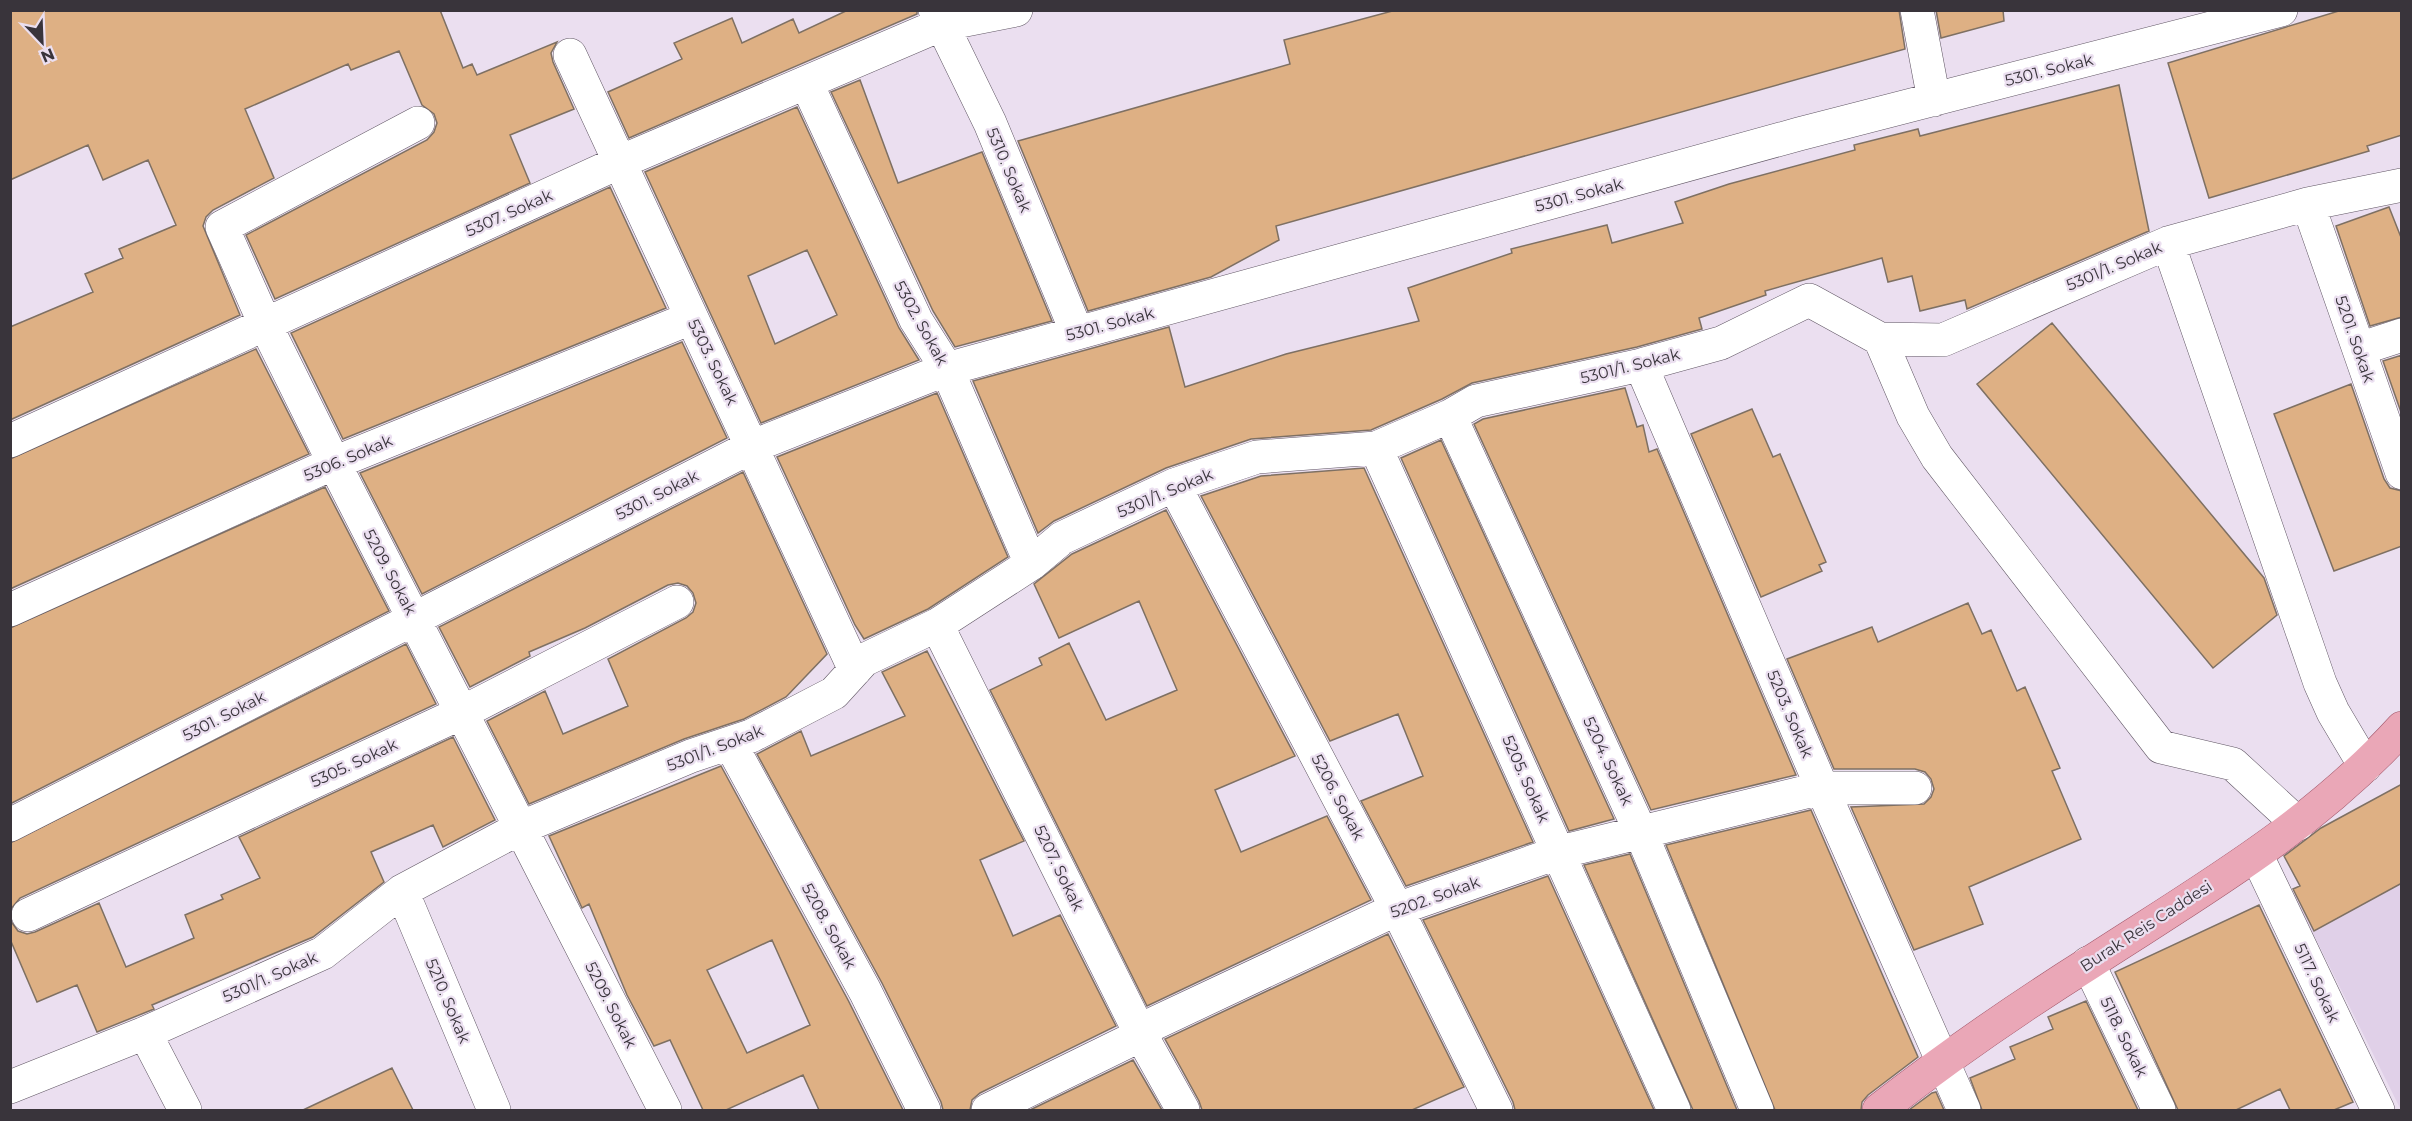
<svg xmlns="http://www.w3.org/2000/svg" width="2412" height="1121" viewBox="0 0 2412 1121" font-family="Montserrat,sans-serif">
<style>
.built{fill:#e0d0e8}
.building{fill:#deb084;stroke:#7e7063;stroke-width:1.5;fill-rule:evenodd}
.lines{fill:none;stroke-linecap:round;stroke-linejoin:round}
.minor-casing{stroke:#615765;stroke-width:34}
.major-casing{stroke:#a3596c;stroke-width:34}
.minor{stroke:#fff;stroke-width:33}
.major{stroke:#eaa7b7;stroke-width:33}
.labels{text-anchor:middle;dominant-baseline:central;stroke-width:4.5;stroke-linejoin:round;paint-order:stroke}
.street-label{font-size:16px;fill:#39343b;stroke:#ebdff0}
</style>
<rect width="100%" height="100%" fill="#ebdff0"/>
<!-- built -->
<path class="built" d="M 2401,804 L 2401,1110 L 2294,895 Z"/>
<!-- building -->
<path class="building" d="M 10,10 L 440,10 L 463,68 L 472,64 L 477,75 L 557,42 L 551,53 L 553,62 L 574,109 L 510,135 L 530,183 L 275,299 L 246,235 L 427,140 L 434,132 L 437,123 L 434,114 L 422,105 L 399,51 L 351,70 L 348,64 L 245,109 L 274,178 L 213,210 L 206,217 L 203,226 L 240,315 L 10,420 L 10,327 L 93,292 L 85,274 L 123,258 L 119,249 L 176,225 L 148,160 L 103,180 L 88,145 L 10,180 Z
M 848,10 L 917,10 L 917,14 L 629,138 L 608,92 L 682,59 L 674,43 L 732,18 L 742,43 L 793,19 L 799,33 Z
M 1396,10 L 1899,10 L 1905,49 L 1276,226 L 1279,240 L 1211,277 L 1088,311 L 1018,141 L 1290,64 L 1284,40 Z
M 1936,10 L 2003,10 L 2004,21 L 1941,38 Z
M 2342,10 L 2402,10 L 2402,135 L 2367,146 L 2369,151 L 2209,198 L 2168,63 Z
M 860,80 L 898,183 L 982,152 L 1052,321 L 955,347 L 933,311 L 831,92 Z
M 2119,85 L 2149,231 L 1967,309 L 1965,300 L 1920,311 L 1912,276 L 1888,282 L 1882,258 L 1765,291 L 1766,295 L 1699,318 L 1702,329 L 1637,347 L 1472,383 L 1442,399 L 1371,430 L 1251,439 L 1166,468 L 1054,521 L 1038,533 L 973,381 L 1169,327 L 1185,387 L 1286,354 L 1419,321 L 1408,288 L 1512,253 L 1511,249 L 1607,225 L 1612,243 L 1683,223 L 1675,202 L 1729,184 L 1855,150 L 1854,145 L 1918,129 L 1920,136 Z
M 797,107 L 899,328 L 919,360 L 761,423 L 645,172 ZM 807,250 L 837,315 L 775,344 L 748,276 Z
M 610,187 L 666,308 L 343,439 L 291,333 Z
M 2389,207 L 2402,240 L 2402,317 L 2370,326 L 2336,226 Z
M 2052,323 L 2264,578 L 2277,615 L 2213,668 L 1977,384 Z
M 682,342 L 727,438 L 422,594 L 360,473 Z
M 256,349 L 309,454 L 10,589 L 10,459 Z
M 2402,355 L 2402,415 L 2383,361 Z
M 2351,384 L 2384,479 L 2390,488 L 2402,491 L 2402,546 L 2334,571 L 2274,414 Z
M 1625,388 L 1637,427 L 1643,425 L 1649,452 L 1657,449 L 1796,775 L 1651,810 L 1474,424 L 1483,419 Z
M 937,393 L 1008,557 L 928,609 L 864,639 L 855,625 L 777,457 Z
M 1752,409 L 1773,457 L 1780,454 L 1826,562 L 1819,565 L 1822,571 L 1761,597 L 1691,434 Z
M 1441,440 L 1614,819 L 1569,831 L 1401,458 Z
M 1364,468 L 1533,842 L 1406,886 L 1361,801 L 1423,776 L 1398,714 L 1330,741 L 1201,496 L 1261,476 Z
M 743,472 L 827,654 L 786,697 L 744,719 L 684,739 L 529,804 L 487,721 L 545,691 L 563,734 L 628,706 L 608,659 L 686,618 L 693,612 L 696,603 L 693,593 L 687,586 L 678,583 L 668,585 L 585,628 L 529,652 L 530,656 L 470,687 L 439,627 Z
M 325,487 L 389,611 L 10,804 L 10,628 Z
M 1166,510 L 1295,756 L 1215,790 L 1241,852 L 1327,816 L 1371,900 L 1147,1006 L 990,690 L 1042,665 L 1039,658 L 1069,643 L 1106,720 L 1177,690 L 1139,601 L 1059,638 L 1034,584 L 1072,554 Z
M 1968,603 L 1982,634 L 1991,630 L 2017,691 L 2025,687 L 2060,768 L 2052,771 L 2081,839 L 1969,887 L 1983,924 L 1914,950 L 1851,807 L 1924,804 L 1931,797 L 1934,789 L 1931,779 L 1925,772 L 1915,769 L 1834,769 L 1787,659 L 1872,627 L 1878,642 Z
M 406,644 L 436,704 L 20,898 L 10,910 L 10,843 Z
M 927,651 L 1024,841 L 980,860 L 1013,936 L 1060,915 L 1116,1026 L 980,1093 L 972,1100 L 970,1110 L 943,1110 L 941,1102 L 882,983 L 757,754 L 801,731 L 811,756 L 905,716 L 882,672 Z
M 453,737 L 495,820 L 443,847 L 433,825 L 371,852 L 384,882 L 313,937 L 152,1005 L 154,1009 L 97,1032 L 77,985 L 37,1002 L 10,939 L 10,920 L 18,931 L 27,934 L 35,932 L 99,903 L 126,967 L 194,938 L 185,915 L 223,899 L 221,895 L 260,878 L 239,837 Z
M 721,766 L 848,1000 L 903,1110 L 819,1110 L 803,1075 L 726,1110 L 703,1110 L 670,1040 L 654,1046 L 627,995 L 589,904 L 582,908 L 549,836 ZM 772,940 L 810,1025 L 747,1053 L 707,970 Z
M 2402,784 L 2402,883 L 2314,931 L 2293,889 L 2300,886 L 2284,856 L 2321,828 Z
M 1811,810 L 1918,1057 L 1868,1095 L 1862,1102 L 1861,1110 L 1775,1110 L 1666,845 Z
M 1630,854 L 1737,1110 L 1693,1110 L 1584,865 Z
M 1548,876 L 1654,1110 L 1515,1110 L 1513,1102 L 1423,920 Z
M 2259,905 L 2353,1102 L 2334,1110 L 2290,1110 L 2280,1089 L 2236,1110 L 2178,1110 L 2115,972 Z
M 1388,934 L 1464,1087 L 1412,1110 L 1202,1110 L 1199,1101 L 1165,1039 Z
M 2086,1001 L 2138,1110 L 1982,1110 L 1970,1078 L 2015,1059 L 2010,1047 L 2053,1029 L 2048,1017 Z
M 1133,1060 L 1162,1110 L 1030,1110 Z
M 392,1068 L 413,1110 L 303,1110 Z
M 1936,1092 L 1944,1110 L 1909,1110 L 1932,1093 Z"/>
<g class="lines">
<!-- minor casing -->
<g class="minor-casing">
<path id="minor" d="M 935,10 L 990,123 L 1077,333
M 1917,10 L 1934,100
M 570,55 L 855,670
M 807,84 L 916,320 L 947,369 L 1031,564
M 418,123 L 222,227 L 265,324 L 334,463 L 665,1110
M 2308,204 L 2402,473
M 2168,243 L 2320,683 L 2333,712 L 2365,766
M 1880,339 L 1913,416 L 1937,457 L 2161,747 L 2233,764 L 2298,824
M 2359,349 L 2402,335
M 1641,365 L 1822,788 L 1964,1110
M 1450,416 L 1641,833 L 1757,1110
M 10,441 L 620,162 L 940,25 L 1016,10
M 1376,448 L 1674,1110
M 1174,485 L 1397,909 L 1496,1110
M 10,610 L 334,463 L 691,318
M 937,625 L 1141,1035 L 1183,1110
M 730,743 L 865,991 L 924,1110
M 10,825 L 753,446 L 947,369 L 1799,134 L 2281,10
M 2257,856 L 2378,1110
M 402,891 L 494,1110
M 28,915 L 461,713 L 677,602
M 2088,963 L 2159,1110
M 145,1033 L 185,1110
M 10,1087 L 145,1033 L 323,953 L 402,891 L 520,828 L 691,756 L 751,736 L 834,693 L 864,660 L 937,625 L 1031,564 L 1062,538 L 1174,485 L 1257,457 L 1376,448 L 1450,416 L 1476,401 L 1641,365 L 1721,343 L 1809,300 L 1880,339 L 1943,340 L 2168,243 L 2308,204 L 2402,185
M 988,1110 L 1141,1035 L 1155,1023 L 1397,909 L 1560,852 L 1822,788 L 1915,788"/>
</g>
<!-- major casing -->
<g class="major-casing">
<path id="major" d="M 1879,1110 C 1947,1057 2018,1008 2091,962 C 2202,890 2312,827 2402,728"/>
</g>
<!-- minor -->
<use href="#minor" class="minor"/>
<!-- major -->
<use href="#major" class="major"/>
</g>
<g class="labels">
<!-- street labels -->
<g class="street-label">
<text transform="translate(2049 70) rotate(-14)">5301. Sokak</text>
<text transform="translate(1009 170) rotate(67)">5310. Sokak</text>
<text transform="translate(1579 195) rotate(-15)">5301. Sokak</text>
<text transform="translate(509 213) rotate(-24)">5307. Sokak</text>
<text transform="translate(2114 266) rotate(-23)">5301/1. Sokak</text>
<text transform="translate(921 323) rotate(61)">5302. Sokak</text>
<text transform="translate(1110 324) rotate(-15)">5301. Sokak</text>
<text transform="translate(2355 339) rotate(71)">5201. Sokak</text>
<text transform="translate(713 362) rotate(64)">5303. Sokak</text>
<text transform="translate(1630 366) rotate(-14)">5301/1. Sokak</text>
<text transform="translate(348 458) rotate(-23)">5306. Sokak</text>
<text transform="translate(1165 493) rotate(-23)">5301/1. Sokak</text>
<text transform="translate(657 495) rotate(-27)">5301. Sokak</text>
<text transform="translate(390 572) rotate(62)">5209. Sokak</text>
<text transform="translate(1790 714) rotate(67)">5203. Sokak</text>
<text transform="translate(224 716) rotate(-27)">5301. Sokak</text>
<text transform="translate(715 748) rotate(-21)">5301/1. Sokak</text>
<text transform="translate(1608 761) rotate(65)">5204. Sokak</text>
<text transform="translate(354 763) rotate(-25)">5305. Sokak</text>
<text transform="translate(1526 779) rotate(66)">5205. Sokak</text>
<text transform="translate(1338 797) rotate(62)">5206. Sokak</text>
<text transform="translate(1059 868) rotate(64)">5207. Sokak</text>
<text transform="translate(1435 897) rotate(-20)">5202. Sokak</text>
<text transform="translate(829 926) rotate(61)">5208. Sokak</text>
<text transform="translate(2146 926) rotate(-33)">Burak Reis Caddesi</text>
<text transform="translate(270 977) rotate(-24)">5301/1. Sokak</text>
<text transform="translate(2317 983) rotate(65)">5117. Sokak</text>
<text transform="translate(448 1001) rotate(67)">5210. Sokak</text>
<text transform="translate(611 1005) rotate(63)">5209. Sokak</text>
<text transform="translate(2124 1037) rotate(64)">5118. Sokak</text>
</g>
</g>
<!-- border -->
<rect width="2412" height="1121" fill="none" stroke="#39343b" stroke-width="24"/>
<!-- north arrow -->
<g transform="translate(42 42) rotate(157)" stroke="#ebdff0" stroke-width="4.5" paint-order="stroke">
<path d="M0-4.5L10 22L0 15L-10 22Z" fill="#39343b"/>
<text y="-9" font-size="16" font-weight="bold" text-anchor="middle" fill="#39343b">N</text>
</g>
</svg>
